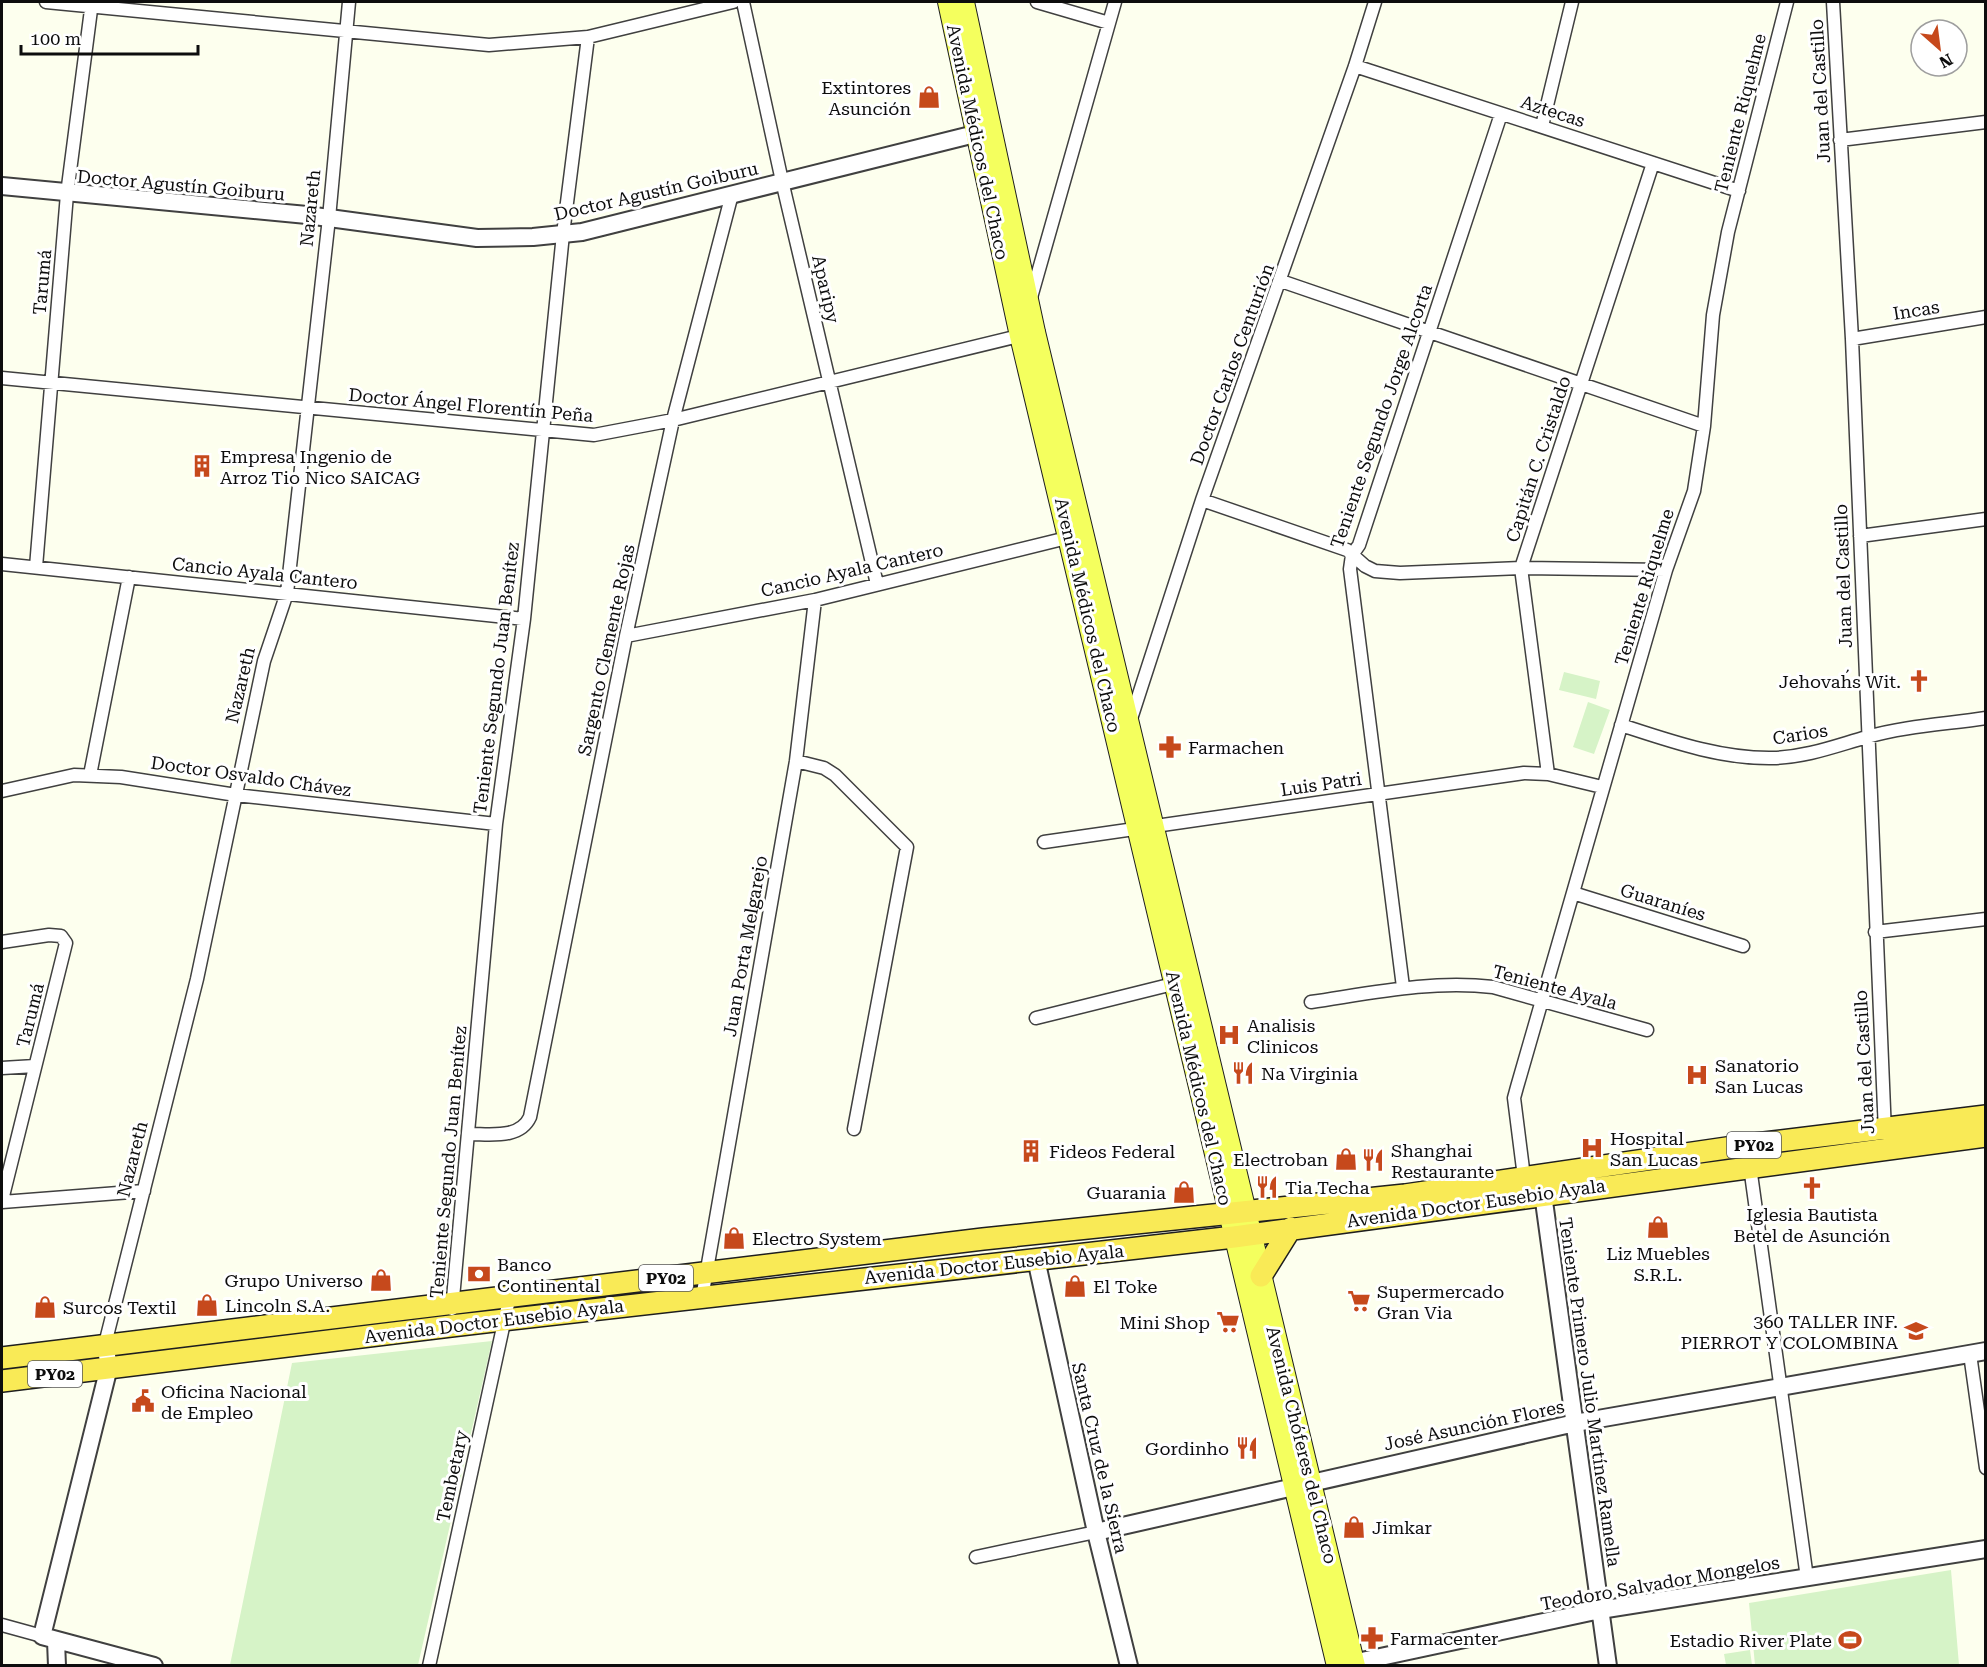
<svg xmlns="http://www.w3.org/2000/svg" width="1987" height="1667" viewBox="0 0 1987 1667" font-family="'Roboto Serif',serif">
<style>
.pitch{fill:#d6f3c7}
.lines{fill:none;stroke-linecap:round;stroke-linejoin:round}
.minor-casing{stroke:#404040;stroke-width:15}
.tertiary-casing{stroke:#404040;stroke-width:20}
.primary-casing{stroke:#1e1e1e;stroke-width:22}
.trunk-casing{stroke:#1e1e1e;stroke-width:24}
.minor{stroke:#fff;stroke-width:12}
.tertiary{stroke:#fff;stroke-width:16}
.primary{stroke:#f4ff5e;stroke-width:20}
.trunk{stroke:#f9ea56;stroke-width:21}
.labels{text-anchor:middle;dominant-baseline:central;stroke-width:6;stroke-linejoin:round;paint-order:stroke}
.shield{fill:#fff;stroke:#565656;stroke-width:1.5}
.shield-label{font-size:16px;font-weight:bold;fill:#0d0d0d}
.poi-label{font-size:18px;fill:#0d0d0d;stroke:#fff;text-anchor:start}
.street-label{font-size:18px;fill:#0d0d0d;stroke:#fff}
</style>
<rect width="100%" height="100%" fill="#fdffee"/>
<!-- pitch -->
<path class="pitch" d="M 1564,672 L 1600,681 L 1596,699 L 1559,690 Z
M 1588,702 L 1610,710 L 1594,754 L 1573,747 Z
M 492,1341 L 418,1665 L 230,1665 L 292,1363 Z
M 1951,1570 L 1959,1665 L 1755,1665 L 1749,1603 Z
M 1750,1650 L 1752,1665 L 1726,1665 L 1724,1654 Z"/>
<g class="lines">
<!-- minor casing -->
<g class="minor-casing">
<path id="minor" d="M 46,2 L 489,45 L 588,37 L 733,2
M 743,2 L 782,181 L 877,584
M 1037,2 L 1109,23
M 1833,2 L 1852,339 L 1885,1133
M 1355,66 L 1739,191
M 1542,126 L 1572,2
M 1840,140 L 1986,122
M 1281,281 L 1704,426
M 1030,301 L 1115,2
M 1852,339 L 1986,317
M 2,378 L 594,435 L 673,420 L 1027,334
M 1202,500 L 1347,550 L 1365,566 L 1375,571 L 1400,573 L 1521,568 L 1666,570
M 1860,536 L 1986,519
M 2,564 L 524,619
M 36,567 L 67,194 L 92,2
M 626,636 L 815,600 L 1075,536
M 1130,722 L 1202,500 L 1355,66 L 1375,2
M 1621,725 C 1670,741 1721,759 1773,758 C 1807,757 1835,746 1867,737 C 1905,726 1947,724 1986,718
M 796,761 L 824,768 L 835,775 L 907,847 L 854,1129
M 1548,774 L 1521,568 L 1653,163
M 90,775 L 129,577
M 2,791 L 74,775 L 121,777 L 236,795 L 496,824
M 1044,842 L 1524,773 L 1548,774 L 1602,787
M 1573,893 L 1743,946
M 1875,932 L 1986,919
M 2,942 L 49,935 L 61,936 L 66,943 L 2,1200
M 1403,987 L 1350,569 L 1352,555 L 1359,545 L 1501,114
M 1311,1002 C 1372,993 1431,980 1493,987 L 1647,1030
M 1036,1018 L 1181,982
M 2,1068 L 35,1066
M 470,1134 C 491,1134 520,1139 530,1117 L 626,636 L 673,420 L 732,194
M 1747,1145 L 1807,1578
M 1524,1177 L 1514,1098 L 1517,1087 L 1666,570 L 1694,491 L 1704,426 L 1713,315 L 1728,232 L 1787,2
M 2,1202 L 144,1191
M 702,1298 L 796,761 L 815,600
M 452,1309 L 496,824 L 524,619 L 563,234 L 588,37
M 105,1344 L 197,979 L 264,661 L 287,593 L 329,218 L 349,2
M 1970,1354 L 1986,1468
M 976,1557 L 1096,1532
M 2,1625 L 42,1636
M 429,1666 L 510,1295"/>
</g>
<!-- tertiary casing -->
<g class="tertiary-casing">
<path id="tertiary" d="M 2,186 L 307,215 L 477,238 L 533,237 L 582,232 L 987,131
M 1543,1194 L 1608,1666
M 1036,1259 L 1096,1532 L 1129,1666
M 105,1344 L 109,1367 L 42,1636 L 154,1666
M 1096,1532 L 1575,1423 L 1986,1351
M 56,1641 L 57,1666
M 1343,1665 L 1600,1610 L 1986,1549"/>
</g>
<!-- primary casing -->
<g class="primary-casing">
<path id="primary" d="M 948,2 L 1020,336 L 1337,1666
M 964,2 L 1035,332 L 1355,1666"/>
</g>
<!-- trunk casing -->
<g class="trunk-casing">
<path id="trunk" d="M 1261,1276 L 1291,1228
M 2,1358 L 983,1239 L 1405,1195 L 1747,1145 L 1986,1116
M 2,1381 L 451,1326 L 1234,1237 L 1986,1136"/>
</g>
<!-- minor -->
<use href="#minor" class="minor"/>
<!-- tertiary -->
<use href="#tertiary" class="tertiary"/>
<!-- primary -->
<use href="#primary" class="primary"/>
<!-- trunk -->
<use href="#trunk" class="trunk"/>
</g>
<!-- icons -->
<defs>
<g id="shop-bare" transform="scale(1.8)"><path d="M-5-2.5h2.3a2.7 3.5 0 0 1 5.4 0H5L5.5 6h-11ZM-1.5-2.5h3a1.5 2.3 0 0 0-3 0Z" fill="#c6491c" stroke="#fff" stroke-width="2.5" paint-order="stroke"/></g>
<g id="building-bare" transform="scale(1.8)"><path d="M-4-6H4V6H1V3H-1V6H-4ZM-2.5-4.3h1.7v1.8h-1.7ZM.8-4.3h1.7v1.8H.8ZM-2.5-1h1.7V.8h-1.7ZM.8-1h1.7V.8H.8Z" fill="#c6491c" stroke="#fff" stroke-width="2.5" paint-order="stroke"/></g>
<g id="church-bare" transform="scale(1.8)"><path d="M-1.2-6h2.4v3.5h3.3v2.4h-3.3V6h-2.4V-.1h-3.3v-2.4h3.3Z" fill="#c6491c" stroke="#fff" stroke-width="2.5" paint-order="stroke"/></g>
<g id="pharmacy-bare" transform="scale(1.8)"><path d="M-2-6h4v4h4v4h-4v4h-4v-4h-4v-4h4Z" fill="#c6491c" stroke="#fff" stroke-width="2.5" paint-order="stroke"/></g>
<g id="hospital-bare" transform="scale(1.8)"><path d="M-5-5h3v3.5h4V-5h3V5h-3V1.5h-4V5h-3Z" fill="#c6491c" stroke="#fff" stroke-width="2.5" paint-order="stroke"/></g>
<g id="restaurant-bare" transform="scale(1.8)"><path d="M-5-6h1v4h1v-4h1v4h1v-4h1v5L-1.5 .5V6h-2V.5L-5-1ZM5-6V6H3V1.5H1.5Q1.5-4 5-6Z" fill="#c6491c" stroke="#fff" stroke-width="2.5" paint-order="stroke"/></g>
<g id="bank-bare" transform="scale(1.8)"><path d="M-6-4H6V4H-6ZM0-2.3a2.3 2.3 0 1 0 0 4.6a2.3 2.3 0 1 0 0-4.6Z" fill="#c6491c" stroke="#fff" stroke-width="2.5" paint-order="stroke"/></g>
<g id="supermarket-bare" transform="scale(1.8)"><path d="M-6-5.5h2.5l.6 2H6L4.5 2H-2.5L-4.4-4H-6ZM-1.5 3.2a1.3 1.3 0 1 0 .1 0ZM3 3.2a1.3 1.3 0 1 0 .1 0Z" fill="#c6491c" stroke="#fff" stroke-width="2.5" paint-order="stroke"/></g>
<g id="school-bare" transform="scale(1.8)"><path d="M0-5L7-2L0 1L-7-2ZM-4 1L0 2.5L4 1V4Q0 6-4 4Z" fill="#c6491c" stroke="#fff" stroke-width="2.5" paint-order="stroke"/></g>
<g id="civic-bare" transform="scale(1.8)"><path d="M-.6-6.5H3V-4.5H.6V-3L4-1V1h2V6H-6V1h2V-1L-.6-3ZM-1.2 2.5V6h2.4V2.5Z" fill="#c6491c" stroke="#fff" stroke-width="2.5" paint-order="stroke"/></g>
<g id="stadium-bare" transform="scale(1.8)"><path d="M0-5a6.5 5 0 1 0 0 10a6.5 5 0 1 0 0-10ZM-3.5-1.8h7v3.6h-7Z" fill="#c6491c" stroke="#fff" stroke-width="2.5" paint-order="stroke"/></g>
</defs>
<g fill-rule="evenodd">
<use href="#shop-bare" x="929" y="97"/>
<use href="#building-bare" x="202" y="466"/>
<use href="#church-bare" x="1919" y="681"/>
<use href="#pharmacy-bare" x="1170" y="747"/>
<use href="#hospital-bare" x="1229" y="1035"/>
<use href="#restaurant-bare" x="1243" y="1073"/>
<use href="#hospital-bare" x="1697" y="1075"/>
<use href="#hospital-bare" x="1592" y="1148"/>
<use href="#building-bare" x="1031" y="1151"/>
<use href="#shop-bare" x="1346" y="1159"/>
<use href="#restaurant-bare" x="1373" y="1160"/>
<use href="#restaurant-bare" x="1267" y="1187"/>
<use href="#church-bare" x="1812" y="1188"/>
<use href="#shop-bare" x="1184" y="1192"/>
<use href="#shop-bare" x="1658" y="1227"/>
<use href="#shop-bare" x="734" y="1238"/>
<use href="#bank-bare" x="479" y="1274"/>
<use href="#shop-bare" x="381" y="1280"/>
<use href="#shop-bare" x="1075" y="1286"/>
<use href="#supermarket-bare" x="1359" y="1301"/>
<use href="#shop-bare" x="207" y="1305"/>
<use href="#shop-bare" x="45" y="1307"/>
<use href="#supermarket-bare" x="1228" y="1322"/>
<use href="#school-bare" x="1916" y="1331"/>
<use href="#civic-bare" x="143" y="1401"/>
<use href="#restaurant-bare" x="1247" y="1448"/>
<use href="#shop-bare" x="1354" y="1527"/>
<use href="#pharmacy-bare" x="1372" y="1638"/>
<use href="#stadium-bare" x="1850" y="1640"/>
</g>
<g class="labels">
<!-- shield labels -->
<g class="shield">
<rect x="1727" y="1132" width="54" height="26" rx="4.5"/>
<rect x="639" y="1265" width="54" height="26" rx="4.5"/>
<rect x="28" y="1361" width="54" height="26" rx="4.5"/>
</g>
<g class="shield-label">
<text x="1754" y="1145">PY02</text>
<text x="666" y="1278">PY02</text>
<text x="55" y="1374">PY02</text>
</g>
<!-- poi labels -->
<g class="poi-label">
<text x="911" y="87" text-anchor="end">Extintores<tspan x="911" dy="21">Asunción</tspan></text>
<text x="220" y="456">Empresa Ingenio de<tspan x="220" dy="21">Arroz Tio Nico SAICAG</tspan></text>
<text x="1901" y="681" text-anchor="end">Jehovah´s Wit.</text>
<text x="1188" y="747">Farmachen</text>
<text x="1247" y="1025">Analisis<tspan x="1247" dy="21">Clinicos</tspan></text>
<text x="1715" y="1065">Sanatorio<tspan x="1715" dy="21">San Lucas</tspan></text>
<text x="1261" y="1073">Na Virginia</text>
<text x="1610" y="1138">Hospital<tspan x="1610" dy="21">San Lucas</tspan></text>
<text x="1391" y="1150">Shanghai<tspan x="1391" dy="21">Restaurante</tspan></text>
<text x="1049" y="1151">Fideos Federal</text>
<text x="1328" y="1159" text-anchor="end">Electroban</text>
<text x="1285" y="1187">Tia Techa</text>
<text x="1166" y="1192" text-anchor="end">Guarania</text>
<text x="1812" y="1214" text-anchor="middle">Iglesia Bautista<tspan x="1812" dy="21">Betel de Asunción</tspan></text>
<text x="752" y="1238">Electro System</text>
<text x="1658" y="1253" text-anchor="middle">Liz Muebles<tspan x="1658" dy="21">S.R.L.</tspan></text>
<text x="497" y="1264">Banco<tspan x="497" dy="21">Continental</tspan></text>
<text x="363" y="1280" text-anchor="end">Grupo Universo</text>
<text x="1093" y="1286">El Toke</text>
<text x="1377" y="1291">Supermercado<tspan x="1377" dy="21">Gran Via</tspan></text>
<text x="225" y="1305">Lincoln S.A.</text>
<text x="63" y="1307">Surcos Textil</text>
<text x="1898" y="1321" text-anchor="end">360 TALLER INF.<tspan x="1898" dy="21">PIERROT Y COLOMBINA</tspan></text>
<text x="1210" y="1322" text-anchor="end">Mini Shop</text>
<text x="161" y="1391">Oficina Nacional<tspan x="161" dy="21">de Empleo</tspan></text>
<text x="1229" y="1448" text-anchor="end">Gordinho</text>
<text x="1372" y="1527">Jimkar</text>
<text x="1390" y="1638">Farmacenter</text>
<text x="1832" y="1640" text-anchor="end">Estadio River Plate</text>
</g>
<!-- street labels -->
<g class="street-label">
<text transform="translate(1820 91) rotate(-93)">Juan del Castillo</text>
<text transform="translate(1553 111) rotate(18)">Aztecas</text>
<text transform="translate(1740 113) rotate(-76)">Teniente Riquelme</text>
<text transform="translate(978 142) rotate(78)">Avenida Médicos del Chaco</text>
<text transform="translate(181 185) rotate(5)">Doctor Agustín Goiburu</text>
<text transform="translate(656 191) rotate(-13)">Doctor Agustín Goiburu</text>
<text transform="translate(310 208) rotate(-84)">Nazareth</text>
<text transform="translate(42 282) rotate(-85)">Tarumá</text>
<text transform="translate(826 289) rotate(77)">Aparipy</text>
<text transform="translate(1916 310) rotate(-9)">Incas</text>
<text transform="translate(1232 364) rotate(-70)">Doctor Carlos Centurión</text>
<text transform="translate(471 405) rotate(5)">Doctor Ángel Florentín Peña</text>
<text transform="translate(1381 416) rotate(-71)">Teniente Segundo Jorge Alcorta</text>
<text transform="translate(1538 459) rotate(-72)">Capitán C. Cristaldo</text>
<text transform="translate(852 570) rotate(-13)">Cancio Ayala Cantero</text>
<text transform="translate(265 573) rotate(6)">Cancio Ayala Cantero</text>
<text transform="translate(1843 576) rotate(-92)">Juan del Castillo</text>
<text transform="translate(1644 587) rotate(-73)">Teniente Riquelme</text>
<text transform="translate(1088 615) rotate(77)">Avenida Médicos del Chaco</text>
<text transform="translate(606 650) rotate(-78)">Sargento Clemente Rojas</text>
<text transform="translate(496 678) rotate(-83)">Teniente Segundo Juan Benítez</text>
<text transform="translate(240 685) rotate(-77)">Nazareth</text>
<text transform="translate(1800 734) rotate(-9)">Carios</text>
<text transform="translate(251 776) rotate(8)">Doctor Osvaldo Chávez</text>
<text transform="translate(1321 784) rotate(-8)">Luis Patri</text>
<text transform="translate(1663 902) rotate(17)">Guaraníes</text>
<text transform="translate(745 946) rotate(-80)">Juan Porta Melgarejo</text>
<text transform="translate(1555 987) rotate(15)">Teniente Ayala</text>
<text transform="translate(30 1015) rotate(-76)">Tarumá</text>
<text transform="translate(1864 1062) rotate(-93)">Juan del Castillo</text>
<text transform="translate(1199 1088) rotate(77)">Avenida Médicos del Chaco</text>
<text transform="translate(132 1159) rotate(-76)">Nazareth</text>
<text transform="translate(448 1162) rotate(-85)">Teniente Segundo Juan Benítez</text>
<text transform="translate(1476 1203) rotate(-8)">Avenida Doctor Eusebio Ayala</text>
<text transform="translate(994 1264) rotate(-6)">Avenida Doctor Eusebio Ayala</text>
<text transform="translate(494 1321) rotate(-7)">Avenida Doctor Eusebio Ayala</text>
<text transform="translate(1590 1392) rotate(82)">Teniente Primero Julio Martínez Ramella</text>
<text transform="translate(1474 1425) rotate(-12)">José Asunción Flores</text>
<text transform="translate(1302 1445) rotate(76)">Avenida Chóferes del Chaco</text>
<text transform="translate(1100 1458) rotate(77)">Santa Cruz de la Sierra</text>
<text transform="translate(452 1476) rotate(-78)">Tembetary</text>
<text transform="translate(1660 1583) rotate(-10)">Teodoro Salvador Mongelos</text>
</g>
</g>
<!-- border -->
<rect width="1987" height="1667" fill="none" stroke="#0d0d0d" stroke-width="6"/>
<!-- north arrow -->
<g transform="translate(1939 48) rotate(152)"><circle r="28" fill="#ffffff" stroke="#9e9e9e" stroke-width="1.5"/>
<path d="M0-4.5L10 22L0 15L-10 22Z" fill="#c6491c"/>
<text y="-9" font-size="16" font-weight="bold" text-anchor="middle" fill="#0d0d0d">N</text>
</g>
<!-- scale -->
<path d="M21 45v9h177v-9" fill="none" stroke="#0d0d0d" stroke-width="3"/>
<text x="30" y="45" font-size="18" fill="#0d0d0d" stroke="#ffffff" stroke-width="4.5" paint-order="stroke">100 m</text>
</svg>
